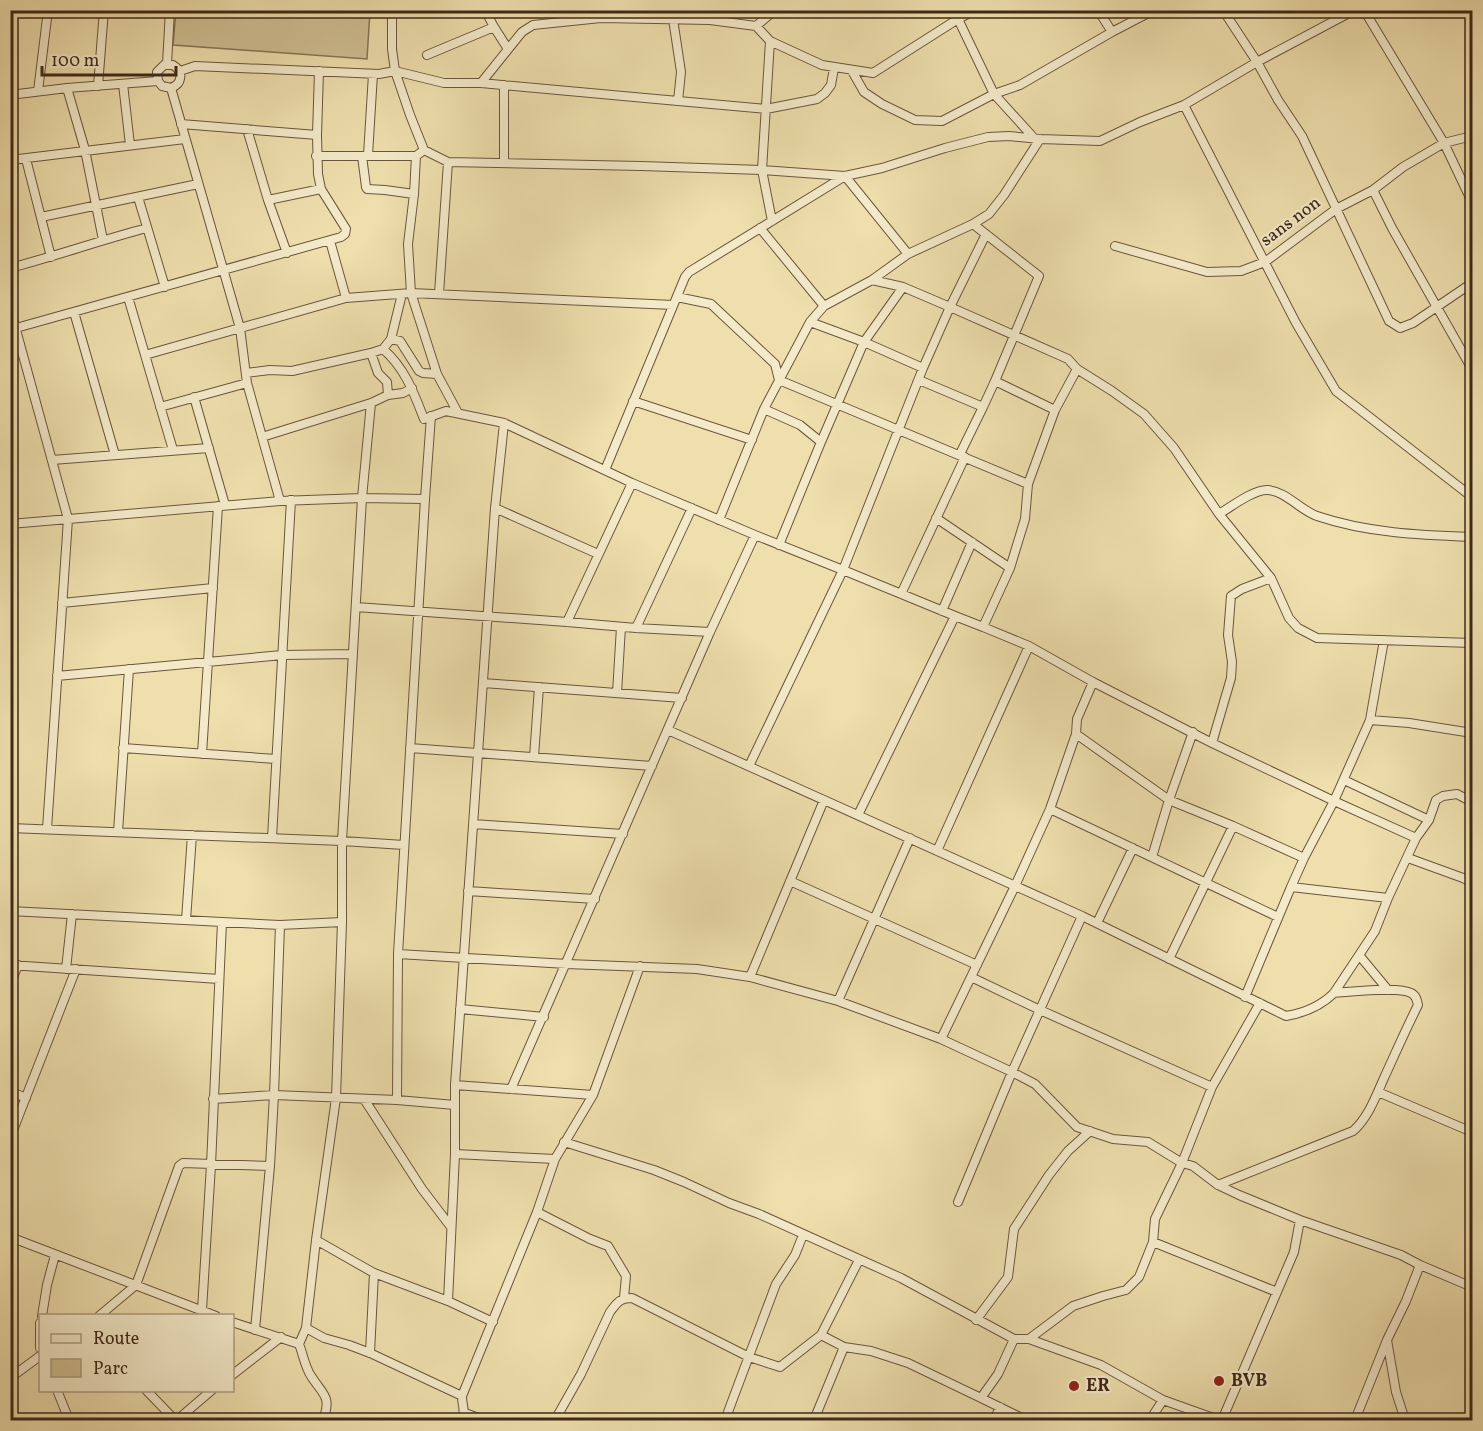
<svg xmlns="http://www.w3.org/2000/svg" width="1483" height="1431" viewBox="0 0 1483 1431" font-family="Vollkorn,serif">
<style>
.green{fill:#d0c094;stroke:#887456;stroke-width:1.5}
.lines{fill:none;stroke-linecap:round;stroke-linejoin:round}
.minor-casing{stroke:#6b563d;stroke-width:10}
.minor{stroke:#f4eaca;stroke-width:8}
.poi-dot{fill:#8f2418;stroke:#f4eaca;stroke-width:2}
.labels{text-anchor:middle;dominant-baseline:central;stroke-width:4.5;stroke-linejoin:round;paint-order:stroke}
.street-label{font-size:18px;fill:#3f2818;stroke:#f4eaca}
.poi-label{font-size:18px;font-weight:bold;fill:#3f2818;stroke:#f4eaca;text-anchor:start}
</style>
<rect width="100%" height="100%" fill="#eedfad"/>
<filter id="stains"><feTurbulence type="fractalNoise" baseFrequency=".00333" numOctaves="4"/><feColorMatrix values="0 0 0 0 .2 0 0 0 0 .09 0 0 0 0 .02 0 0 0 .5 -.17"/></filter>
<radialGradient id="worn" r=".72"><stop offset=".6" stop-color="#630" stop-opacity="0"/><stop offset="1" stop-color="#630" stop-opacity=".3"/></radialGradient>
<!-- green -->
<path class="green" d="M 176,11 L 370,11 L 367,59 L 173,45 Z"/>
<g class="lines">
<!-- minor casing -->
<g class="minor-casing">
<path id="minor" d="M 72,10 L 104,14
M 392,10 L 392,49 L 395,71 L 444,83 L 481,83 L 678,101 L 681,72 L 673,19
M 485,10 L 494,27 L 508,49
M 1098,10 L 1112,32
M 1223,10 L 1257,62 L 1349,13 L 1357,11 L 1367,15 L 1444,143 L 1472,202
M 958,19 L 994,94 L 1020,85 L 1112,32 L 1154,10
M 710,20 L 756,26 L 770,41 L 762,170 L 772,221
M 756,26 L 775,10
M 770,41 L 822,65 L 873,73 L 958,19 L 975,10
M 427,55 L 494,27
M 167,64 L 170,10
M 180,71 L 195,66 L 379,74 L 395,71 L 410,115 L 424,150
M 852,71 L 864,92 L 882,104 L 915,120 L 942,121 L 994,94 L 1034,138
M 481,83 L 522,32 L 533,25 L 601,18 L 710,20 L 707,10
M 123,84 L 130,145
M 98,86 L 104,10
M 67,88 L 85,150 L 103,240
M 171,88 L 240,328 L 247,383 L 280,501
M 38,91 L 48,10
M 10,95 L 67,88 L 158,81 L 162,86 L 171,88 C 182,84 184,72 173,65 L 164,65 L 157,72 L 158,81
M 678,101 L 766,109 L 817,99 L 825,93 L 831,85 L 834,68
M 181,124 L 317,135
M 247,129 L 268,200 L 287,253
M 368,155 L 373,74
M 316,156 L 416,156 L 424,150 L 448,162 L 641,166 L 762,170 L 845,176 L 882,168 L 945,148 L 988,137 L 1009,136 L 1040,139 L 1100,141 L 1140,122 L 1184,105
M 362,156 L 366,187 L 367,189 L 385,190 L 414,194
M 26,159 L 51,257
M 10,160 L 185,139
M 504,163 L 504,85
M 1373,190 L 1392,228 L 1472,369
M 138,197 L 165,287
M 268,200 L 321,189
M 41,217 L 198,184
M 973,224 L 1039,276 L 995,381 L 1055,410
M 760,228 L 824,306
M 986,234 L 950,307 L 1068,359 L 1077,369 L 1112,391 L 1144,414 L 1174,448 L 1219,514 L 1271,578 L 1289,618 L 1298,628 L 1317,638 L 1472,643
M 330,241 L 346,298 L 411,293 L 408,244 L 414,194 L 416,156
M 1115,246 L 1207,272 L 1241,271 L 1265,262 L 1336,209 L 1373,190 L 1403,167 L 1444,143 L 1472,136
M 908,254 L 973,224 L 989,214 L 1004,195 L 1040,139
M 10,268 C 56,256 101,240 147,228
M 1472,283 L 1413,323 L 1400,328 L 1389,321 L 1302,136 L 1278,100 L 1257,62 L 1184,105 L 1296,323 L 1336,391 L 1472,497
M 439,294 L 448,162
M 128,297 L 173,450
M 677,297 L 711,304 L 775,364 L 779,380 L 1028,484 L 1025,519 L 1010,568 L 983,627 L 955,616
M 10,308 L 68,519 L 47,829
M 74,312 L 115,455
M 810,322 L 864,342 L 923,368
M 16,328 L 341,237 L 345,234 L 346,229 L 321,189 L 318,174 L 317,135 L 319,71
M 391,339 L 400,341 L 419,371 L 423,373 L 437,374
M 10,347 L 20,344
M 383,349 L 391,339 L 402,294
M 371,353 L 378,373 L 387,382 L 388,395
M 145,355 L 346,298
M 246,373 L 270,370 L 292,371 L 371,353 L 383,349 C 405,368 414,393 424,419 L 446,411 L 504,423 L 632,483 L 755,535 L 843,570 L 955,616 L 858,815
M 919,380 L 983,407 L 960,454
M 194,397 L 225,505
M 633,401 L 752,440
M 160,407 L 247,383
M 983,407 L 995,381
M 764,409 L 800,425 L 821,442
M 458,413 L 437,374 L 411,293 L 673,305
M 262,437 L 371,403 L 388,395 L 403,393 L 412,388
M 52,460 L 209,448
M 605,470 L 685,277 L 689,272 L 845,176 L 908,254 L 872,280 L 824,306 L 810,322 L 764,409 L 719,520
M 1028,484 L 1055,410 L 1077,369
M 495,508 L 598,554
M 1219,514 C 1231,507 1254,489 1268,490 C 1287,492 1300,510 1317,516 C 1367,533 1420,535 1472,537
M 936,518 L 1010,568
M 10,524 L 280,501 L 362,498 L 425,499
M 779,545 L 821,442 L 864,342 L 903,287
M 901,594 L 965,457
M 62,603 L 213,588
M 356,607 L 567,622 L 636,628 L 710,632
M 942,611 L 972,542
M 567,622 L 632,483
M 983,627 L 1029,646 L 1093,682 L 1212,743 L 1334,801 L 1416,838
M 636,628 L 692,508
M 57,676 L 282,655 L 353,654
M 483,683 L 682,698
M 617,693 L 621,627
M 1370,720 L 1384,640
M 668,730 L 1082,916 L 1286,1016 C 1304,1013 1321,1006 1334,993 L 1375,931 L 1388,898
M 1076,734 L 1169,800 L 1233,826 L 1304,858
M 1212,743 L 1231,678 L 1232,662 L 1228,635 L 1231,596 L 1242,589 L 1271,578
M 123,748 L 276,759
M 410,748 L 652,766
M 202,754 L 218,506
M 534,757 L 539,687
M 749,766 L 843,570 L 923,368 L 950,307 L 903,287 L 872,280
M 1344,780 L 1429,820
M 1050,809 L 1278,917
M 473,824 L 623,834
M 10,828 L 342,841 L 404,845
M 118,832 L 129,669
M 272,838 L 291,500
M 937,851 L 1029,646
M 1152,857 L 1169,800 L 1193,732
M 1408,858 L 1463,878 L 1472,883
M 790,881 L 977,965
M 1291,887 L 1388,898 L 1416,838 L 1429,820 L 1436,800 L 1443,796 L 1457,794 L 1472,802
M 468,891 L 595,899
M 10,911 L 280,925 L 342,922
M 186,920 L 192,835
M 1097,923 L 1133,848
M 398,954 L 567,964 L 697,969 L 750,977 L 838,1001 L 941,1039 L 1012,1072 L 1035,1084 L 1077,1127 L 1113,1139 L 1148,1142 L 1182,1163 L 1193,1166 L 1218,1185 L 1239,1195 L 1300,1220 L 1401,1255 L 1420,1265
M 1359,955 L 1388,990
M 1169,959 L 1233,826
M 10,965 L 219,979
M 66,969 L 72,914
M 750,977 L 824,800
M 971,977 L 1040,1010 L 1212,1087
M 10,985 L 18,965
M 1245,997 L 1291,887 L 1304,858 L 1334,801 L 1370,720 L 1409,723 L 1472,733
M 838,1001 L 910,838
M 460,1009 L 544,1017
M 941,1039 L 1015,886 L 1050,809 L 1076,734 L 1077,719 L 1093,682
M 455,1085 L 593,1095 L 555,1159 L 537,1212 L 462,1396 C 462,1407 466,1410 462,1420
M 511,1089 L 710,632 L 755,535
M 10,1091 L 26,1098
M 1378,1092 L 1472,1132
M 593,1095 L 640,966
M 213,1099 L 274,1095 L 397,1100 L 455,1105
M 364,1099 L 422,1189 L 451,1227
M 397,1100 L 398,954 L 425,499 L 431,416
M 10,1138 L 76,969
M 564,1142 L 654,1170 L 684,1182 L 729,1203 L 759,1214 L 901,1278 L 1014,1339 L 1029,1339 L 1101,1365 L 1163,1400 L 1219,1420
M 455,1154 L 555,1159
M 1218,1185 L 1353,1131 C 1368,1118 1376,1096 1384,1078 C 1395,1054 1406,1029 1418,1005 C 1417,1000 1416,995 1411,993 C 1399,986 1350,992 1334,993
M 958,1202 L 1012,1072 L 1082,916
M 537,1212 L 590,1239 L 608,1246 L 626,1276 L 624,1298
M 10,1237 L 216,1316
M 316,1240 L 374,1273 L 448,1301 L 493,1322
M 1153,1242 L 1277,1292 L 1294,1252 L 1300,1220
M 448,1301 L 455,1154 L 455,1085 L 495,508 L 504,423
M 202,1310 L 211,1165 L 222,922
M 42,1316 L 47,1285 L 55,1255
M 99,1316 L 136,1285 L 179,1166 L 183,1163 L 270,1166
M 976,1320 L 1008,1277 L 1014,1229 L 1049,1175 L 1068,1151 L 1090,1131
M 232,1322 L 299,1344 L 306,1328 L 316,1240 L 336,1098 L 342,922 L 342,841 L 362,498 L 371,403
M 40,1323 L 40,1348
M 306,1328 L 324,1338 L 349,1345 L 370,1353 L 462,1396
M 255,1330 L 270,1166 L 274,1095 L 280,925
M 821,1335 L 859,1260
M 1029,1339 L 1073,1306 L 1103,1296 L 1126,1290 L 1139,1277 L 1153,1242 L 1155,1219 L 1182,1163 L 1212,1087 L 1260,1003
M 1387,1340 L 1406,1301 L 1420,1265 L 1472,1287
M 299,1344 C 303,1354 305,1367 311,1376 C 323,1395 332,1396 323,1420
M 370,1353 L 374,1273
M 232,1375 L 281,1337
M 10,1378 L 40,1356
M 57,1390 L 69,1420
M 146,1390 L 175,1420
M 981,1398 L 1026,1420
M 465,1413 L 484,1420
M 177,1420 L 212,1390
M 555,1420 L 581,1374 L 610,1312 C 617,1303 619,1298 632,1298 L 749,1357 L 780,1367 L 821,1335 L 844,1347 L 871,1351 L 908,1363 L 981,1398 L 998,1374 L 1014,1339
M 725,1420 L 776,1284 L 795,1255 L 803,1235
M 814,1420 L 844,1347
M 994,1420 L 1000,1407
M 1150,1420 L 1163,1400
M 1222,1420 L 1277,1292
M 1355,1420 L 1387,1340 L 1396,1392 L 1405,1420"/>
</g>
<!-- minor -->
<use href="#minor" class="minor"/>
</g>
<!-- markers -->
<g class="poi-dot">
<circle cx="1219" cy="1381" r="6"/>
<circle cx="1074" cy="1386" r="6"/>
</g>
<g class="labels">
<!-- street labels -->
<g class="street-label">
<text transform="translate(1291 222) rotate(-37)">sans non</text>
</g>
<!-- poi labels -->
<g class="poi-label">
<text x="1231" y="1381">BVB</text>
<text x="1086" y="1386">ER</text>
</g>
</g>
<!-- margin -->
<rect width="1483" height="1431" fill="none" stroke="#eedfad" stroke-width="36"/>
<rect x="12" y="12" width="1459" height="1407" fill="none" stroke="#3f2818" stroke-width="3"/>
<rect x="18" y="18" width="1447" height="1395" fill="none" stroke="#3f2818" stroke-width="1.5"/>
<!-- legend -->
<rect x="39" y="1314" width="195" height="78" fill="#f4eaca" stroke="#ac9c83" stroke-width="1.5"/>
<rect x="51" y="1334" width="30" height="9" fill="#f4eaca" stroke="#ac9c83" stroke-width="1.5"/>
<text x="93" y="1344" font-size="18" fill="#3f2818">Route</text>
<rect x="51" y="1359" width="30" height="18" fill="#d0c094" stroke="#ac9c83" stroke-width="1.5"/>
<text x="93" y="1374" font-size="18" fill="#3f2818">Parc</text>
<!-- scale -->
<path d="M42 66v9h134v-9" fill="none" stroke="#3f2818" stroke-width="3"/>
<text x="51" y="66" font-size="18" fill="#3f2818" stroke="#f4eaca" stroke-width="4.5" paint-order="stroke">100 m</text>
<rect width="100%" height="100%" filter="url(#stains)"/>
<rect width="100%" height="100%" fill="url(#worn)"/>
</svg>
